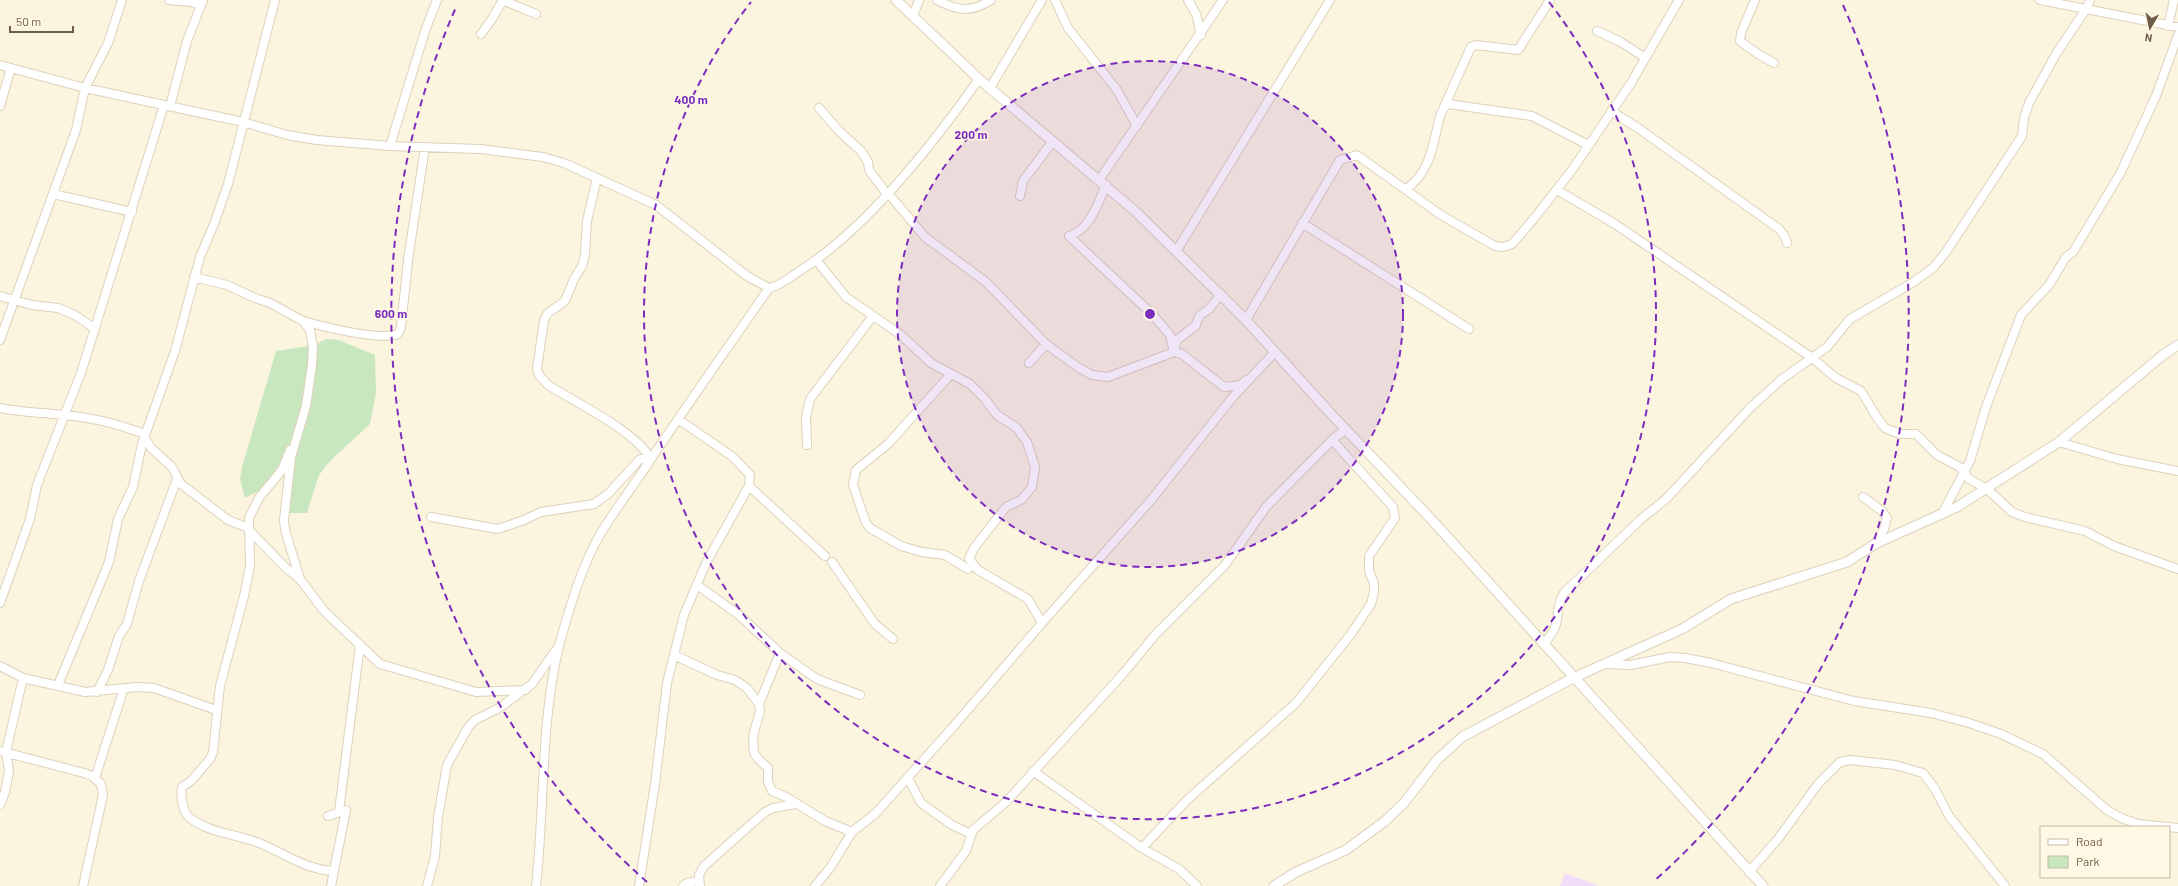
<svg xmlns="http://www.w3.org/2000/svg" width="2178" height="886" viewBox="0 0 2178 886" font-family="Barlow,sans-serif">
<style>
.education{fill:#f1ddf7}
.green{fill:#c9e7bf}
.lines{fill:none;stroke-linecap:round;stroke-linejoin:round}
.minor-casing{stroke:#ded1bc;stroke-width:10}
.tertiary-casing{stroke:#ded1bc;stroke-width:11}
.minor{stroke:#fff;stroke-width:8}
.tertiary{stroke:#fff;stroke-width:9}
.ring{fill:none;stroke:#7b2cbf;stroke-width:2;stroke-dasharray:7 5}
.centre{fill:#7b2cbf;stroke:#fef8e5;stroke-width:2}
.ring-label{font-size:12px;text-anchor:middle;font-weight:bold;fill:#7b2cbf;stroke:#fef8e5;stroke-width:3;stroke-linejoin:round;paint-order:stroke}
</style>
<rect width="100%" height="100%" fill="#fbf4df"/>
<!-- education -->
<path class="education" d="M 1565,873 L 1599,886 L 1560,886 Z"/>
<!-- green -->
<path class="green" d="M 326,339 L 339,340 L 375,355 L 376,393 L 370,424 L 330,461 L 319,475 L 307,513 L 282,513 L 289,451 L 261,490 L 245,498 L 240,479 L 242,467 L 276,351 L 315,345 Z"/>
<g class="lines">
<!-- minor casing -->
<g class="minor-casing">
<path id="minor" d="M 169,0 L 191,2 L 200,5
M 502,0 L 536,14
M 937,0 C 958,11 971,13 991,0
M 1055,0 L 1068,28 L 1117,90 L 1137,126
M 1188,0 L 1196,14 L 1201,35
M 1755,0 L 1741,33 L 1740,41 L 1758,54 L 1774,63
M 2040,0 L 2178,27
M 913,16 L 919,0
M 2168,26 L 2174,0
M 1597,31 L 1619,41 L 1644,57
M 481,34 L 492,19 L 503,0
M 0,65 L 85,88 L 243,122 L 287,135 L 317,140 L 390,146 L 480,149 L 543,157 L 564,163 L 656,205 L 747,276 L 769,288 C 780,286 789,278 798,272 C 866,230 933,144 979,79
M 990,88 L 1042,0
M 0,106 L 11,68
M 170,106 L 187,41 L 203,0
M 1444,107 L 1471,47 L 1476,45 L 1518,50 L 1550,0
M 819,108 L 840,132 L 861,151 L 868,162 L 869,170 L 887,194
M 1611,111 L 1638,128 L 1779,229 L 1784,235 L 1787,243
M 390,146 L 425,31 L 437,0
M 597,178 L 587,221 L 585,255 L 582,266 L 574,279 L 565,301 L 548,313 L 544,320 L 537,369 L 539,375 L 548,385 C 580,405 630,428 651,458
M 1099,180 L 1223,0
M 1106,185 C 1098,203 1090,230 1069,236 L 1153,315 L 1170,335 L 1174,352
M 1406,189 C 1441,166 1432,113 1448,104 L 1532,116 L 1588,145
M 1557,190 L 1615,224 L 1811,357 L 1836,378 L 1861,391 L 1878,419 L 1885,428 L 1900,434 L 1916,434 L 1937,455 L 1960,467 L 1969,479 L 1987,489 L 2012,512 L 2025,517 L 2085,531 L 2114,546 L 2178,569
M 888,193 L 925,237 L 986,282 L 1046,344 L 1079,368 L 1092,375 L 1108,377 L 1174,352 L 1182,354 L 1224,387 L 1240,385 L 1246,380
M 53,194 L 132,212
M 1020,196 L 1023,181 L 1053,141
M 1302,223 L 1469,329
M 1177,250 L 1330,0
M 817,261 L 846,297 L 901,335 L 931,363 L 970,384 L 985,399 L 997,415 L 1016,427 L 1027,442 L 1035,467 L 1032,487 L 1021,500 L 1006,507 L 974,548 L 969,559 L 978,570 L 1028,599 L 1042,623
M 194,277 L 227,285 L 255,298 L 270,303 L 303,321 L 310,330 L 313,346 L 312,365 L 306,406 L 291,457 L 284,520 L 285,530 L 300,579 L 324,611 L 380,664 L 476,692 L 525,690
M 0,296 L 32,305 L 58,308 L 75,315 L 95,329
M 1246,320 L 1340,160 L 1357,155 L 1441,215 L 1495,246 L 1503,247 L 1512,244 L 1532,221 L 1572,170 L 1631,83 L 1679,0
M 303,321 C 325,327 377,341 398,334 L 401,327 L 408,260 L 425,147
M 0,340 L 76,130 L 85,88 L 108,43 L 122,0
M 1174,351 L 1177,340 L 1196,325 L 1199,316 L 1209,309 L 1221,294
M 1029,363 L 1046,344
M 951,374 L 888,444 L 856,470 L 853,485 L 866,523 L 870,528 L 901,546 L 922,552 L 945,555 L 968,569
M 0,408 C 22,413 42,412 64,415 C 90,417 118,424 142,433 L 151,448 L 172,467 L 181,484 L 228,520 L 246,527 L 286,568 L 300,579
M 2059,442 L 2117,459 L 2178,471
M 807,445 L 806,417 L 810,399 L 873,316
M 290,450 L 282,470 L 259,498 L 249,518 L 250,566 L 244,596 L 220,686 L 213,752 L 210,759 L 191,781 L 182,787 C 180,796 183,813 190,818 C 208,832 233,834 254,841 C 282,851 304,870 334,871
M 749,486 L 825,556
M 1863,497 L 1882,511 L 1887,518 L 1884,529 L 1875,544
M 1942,514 L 1970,461 L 1986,407 L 2021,315 L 2049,285 L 2066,257 L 2073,252 L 2121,172 L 2156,96 L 2178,35
M 431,517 L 498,529 L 524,520 L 541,512 L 594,504 L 609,493 L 640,459 L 651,458
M 832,562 L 875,624 L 893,639
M 697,585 L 739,615 L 780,653 L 817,679 L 860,695
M 0,603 L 30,519 L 37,485 L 81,373 L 164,105
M 1543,644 C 1565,623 1552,612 1564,593 L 1640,520 L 1666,499 L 1751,407 L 1782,379 L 1827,347 L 1850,319 L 1912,283 L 1933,268 L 1946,252 L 2022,136 L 2024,118 L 2029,103 L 2056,54 L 2086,9 L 2090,0
M 674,655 L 717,675 L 735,680 L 747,688 L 759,704 L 760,711 L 753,736 L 754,753 L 760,761 L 768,768 L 768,782 L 772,791 L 786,797 L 825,821 L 852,832
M 1605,664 L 1630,665 L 1670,657 L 1685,658 L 1711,663 L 1854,701 L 1931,713 L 1969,723 L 2001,734 L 2043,754 L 2107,810 L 2121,818 L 2138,824 L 2178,828
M 0,666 L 23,678 L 85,692 L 137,687 L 154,688 L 216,710
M 58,685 L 109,562 L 118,519 L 133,487 L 142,444 L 175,351 L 200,257 L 214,224 L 228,184 L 275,0
M 97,692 L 108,670 L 119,636 L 127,624 L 139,581 L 177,479
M 759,704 L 780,653
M 0,751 L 84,773 L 92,776 L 101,784 L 103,795 L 83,886
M 1033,771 L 1142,848 L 1179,869 L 1197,886
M 95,778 L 124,688
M 908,778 L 921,803 L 952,825 L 971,834
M 0,805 L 5,792 L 9,771 L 6,752 L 23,678
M 339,811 L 360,645
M 328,816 L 346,810 L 331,886
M 1142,848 L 1187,800 L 1296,703 L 1351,634 L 1371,604 L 1374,592 L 1374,583 L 1369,571 L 1369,556 L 1395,518 L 1393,507 L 1332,440
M 1749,872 L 1778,839 L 1818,784 L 1840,762 L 1850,760 L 1895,765 L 1923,773 L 1935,789 L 1949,816 L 2005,886
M 427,886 L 435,856 L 438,817 L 447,765 L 469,726 L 475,720 L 499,708 L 532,684 L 558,647
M 536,886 C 545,805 540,722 560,642 C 568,613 577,582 590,554 C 603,525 625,498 643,471 C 684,409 727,349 769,288
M 639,886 L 655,784 L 667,683 L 684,615 L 706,563 L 749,486 L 750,475 L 733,457 L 678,419
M 683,886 L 687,883 L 699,881
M 700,886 L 699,875 L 704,866 L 765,812 L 773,808 L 796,804
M 815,886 L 830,868 L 852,832 L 876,813 L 953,727 L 1042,623 L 1152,499 L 1232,398 L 1275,352
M 940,886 L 966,851 L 973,830 L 1006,802 L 1122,675 L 1155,635 L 1225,565 L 1266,507 L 1332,440 L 1346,429"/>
</g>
<!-- tertiary casing -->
<g class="tertiary-casing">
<path id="tertiary" d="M 896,0 L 979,79 L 1135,211 L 1246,320 L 1332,415 L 1432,520 L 1763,886
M 1274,886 L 1296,872 L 1346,850 L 1385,821 L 1404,803 L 1437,760 L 1462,737 L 1573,678 L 1682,629 L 1731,599 L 1847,562 L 1875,544 L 1957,507 L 2059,442 L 2163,355 L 2178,345"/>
</g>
<!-- minor -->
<use href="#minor" class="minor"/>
<!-- tertiary -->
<use href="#tertiary" class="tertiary"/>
</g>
<!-- distance rings -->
<circle cx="1150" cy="314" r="253" fill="#7b2cbf" fill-opacity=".12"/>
<g class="ring">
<circle cx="1150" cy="314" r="253"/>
<path d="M1549 2A506 506 0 1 1 751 2"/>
<path d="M647 882A759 759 0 0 1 457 5M1843 5A759 759 0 0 1 1653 882"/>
</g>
<circle cx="1150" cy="314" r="6" class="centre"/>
<g class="ring-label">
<text x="691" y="104">400 m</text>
<text x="971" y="139">200 m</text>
<text x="391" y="318">600 m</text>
</g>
<!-- legend -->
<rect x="2040" y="826" width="130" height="52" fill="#fef8e5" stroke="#c5baa6"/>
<rect x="2048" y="839" width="20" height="6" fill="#ffffff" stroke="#c5baa6"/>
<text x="2076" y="846" font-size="12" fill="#705d48">Road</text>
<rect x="2048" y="856" width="20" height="12" fill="#c9e7bf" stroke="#c5baa6"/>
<text x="2076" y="866" font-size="12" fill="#705d48">Park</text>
<!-- north arrow -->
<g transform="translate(2150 28) rotate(189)" stroke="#fef8e5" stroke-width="3" paint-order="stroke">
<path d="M0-3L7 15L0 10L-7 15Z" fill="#705d48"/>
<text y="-6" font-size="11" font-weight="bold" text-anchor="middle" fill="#705d48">N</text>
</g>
<!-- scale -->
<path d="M10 26v6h63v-6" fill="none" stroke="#705d48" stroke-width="2"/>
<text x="16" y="26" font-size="12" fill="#705d48" stroke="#fef8e5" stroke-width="3" paint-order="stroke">50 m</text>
</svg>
